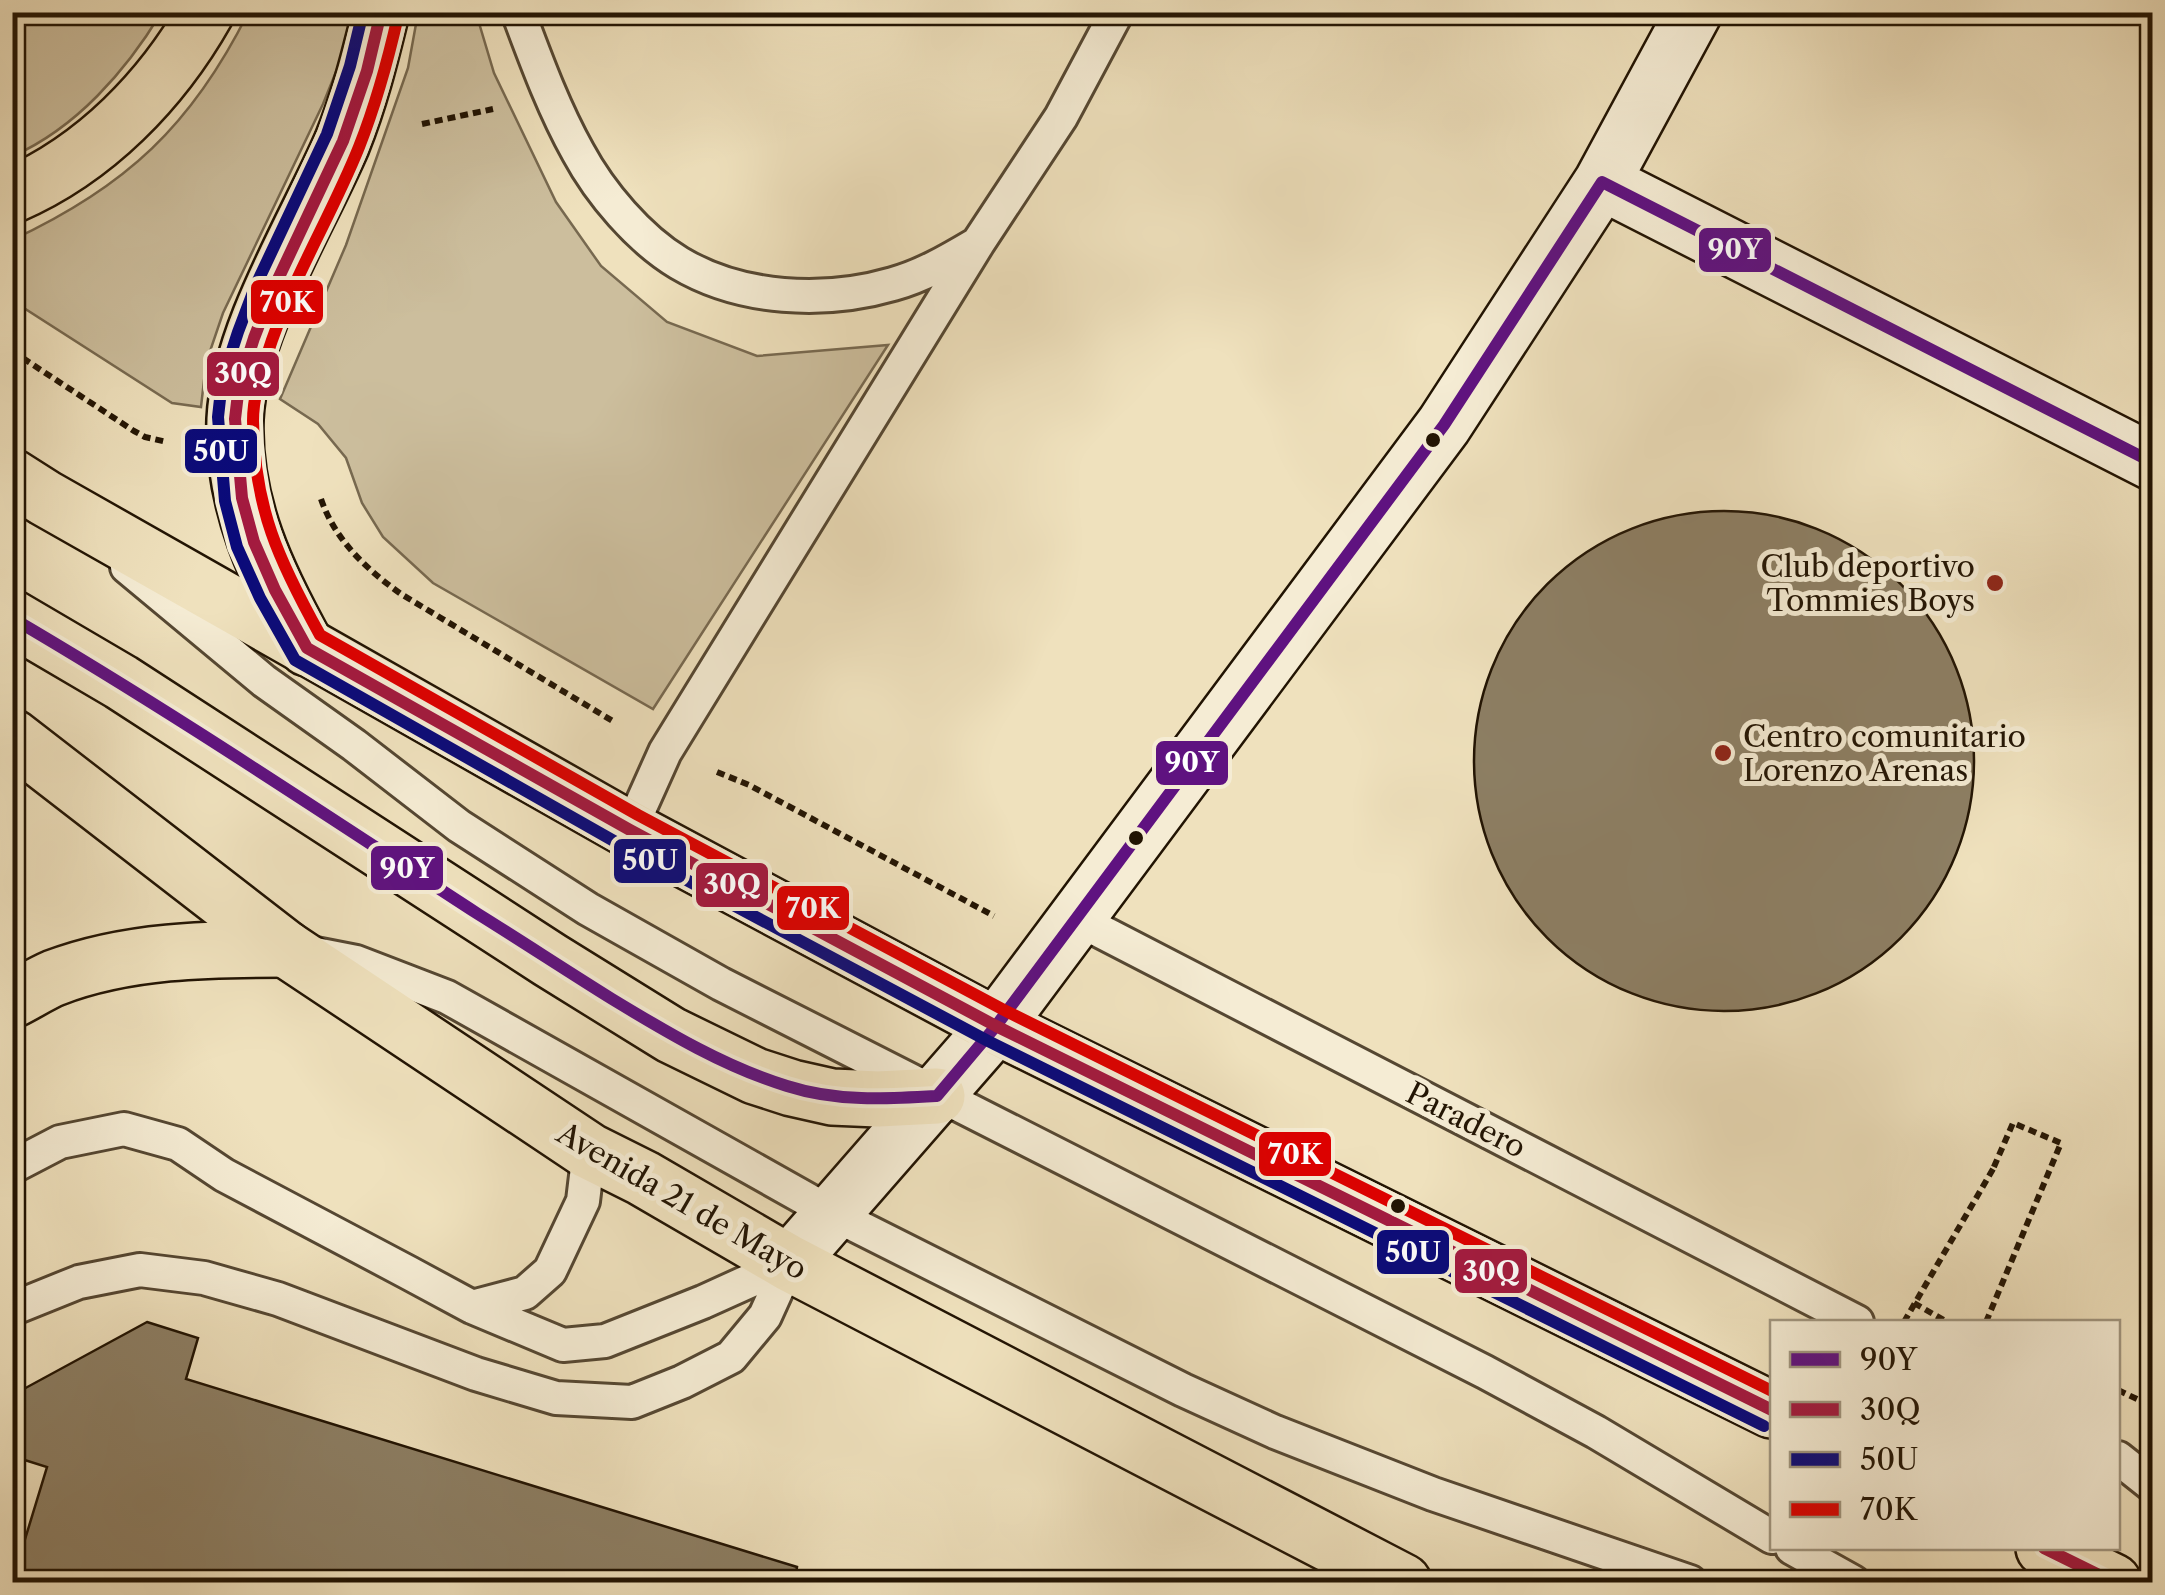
<svg xmlns="http://www.w3.org/2000/svg" width="2165" height="1595" viewBox="0 0 2165 1595" font-family="'Libre Caslon Text',serif">
<style>
.green{fill:#ccbe9d;stroke:#776950;stroke-width:2.5}
.building{fill:#8d7f64;stroke:#221403;stroke-width:2.5}
.lines{fill:none;stroke-linecap:round;stroke-linejoin:round}
.lane-casing{stroke:#554732;stroke-width:38}
.secondary-casing{stroke:#221403;stroke-width:60}
.primary-casing{stroke:#221403;stroke-width:60}
.highway-casing{stroke:#221403;stroke-width:60}
.path{stroke:#221403;stroke-width:6;stroke-dasharray:8 5;stroke-linecap:butt}
.lane{stroke:#f5ecd4;stroke-width:32}
.secondary{stroke:#f5ecd4;stroke-width:55}
.primary{stroke:#efe1bd;stroke-width:55}
.highway{stroke:#efe1bd;stroke-width:55}
.path-bridge{stroke:#221403;stroke-width:6;stroke-dasharray:8 5;stroke-linecap:butt}
.bus-1-casing{stroke:#f5ecd4;stroke-width:20}
.bus-2-casing{stroke:#f5ecd4;stroke-width:20}
.bus-3-casing{stroke:#f5ecd4;stroke-width:20}
.bus-4-casing{stroke:#f5ecd4;stroke-width:20}
.bus-1{stroke:#5f1280;stroke-width:12}
.bus-2{stroke:#a31a3f;stroke-width:12}
.bus-3{stroke:#0a0a7a;stroke-width:12}
.bus-4{stroke:#d00;stroke-width:12}
.bus-dot{fill:#221403;stroke:#f5ecd4;stroke-width:4}
.poi-dot{fill:#8f2418;stroke:#f5ecd4;stroke-width:4}
.labels{text-anchor:middle;dominant-baseline:central;stroke-width:10;stroke-linejoin:round;paint-order:stroke}
.poi-label{font-size:30px;fill:#221403;stroke:#f5ecd4;text-anchor:end}
.street-label{font-size:30px;fill:#221403;stroke:#f5ecd4}
.line-badge{stroke:#f5ecd4;stroke-width:4}
.badge-label{font-size:28px;text-anchor:middle;font-weight:bold;fill:#fff}
</style>
<rect width="100%" height="100%" fill="#efe1bd"/>
<filter id="stains"><feTurbulence type="fractalNoise" baseFrequency=".002" numOctaves="4"/><feColorMatrix values="0 0 0 0 .2 0 0 0 0 .09 0 0 0 0 .02 0 0 0 .5 -.17"/></filter>
<radialGradient id="worn" r=".72"><stop offset=".6" stop-color="#630" stop-opacity="0"/><stop offset="1" stop-color="#630" stop-opacity=".3"/></radialGradient>
<!-- green -->
<path class="green" d="M 13,12 L 161,12 L 161,13 C 126,71 76,128 13,156 Z
M 248,13 L 353,13 L 348,42 L 323,104 L 223,313 L 206,363 L 201,407 L 172,403 L 13,301 L 12,240 C 126,187 192,125 248,13 Z
M 418,13 L 476,13 L 494,73 L 556,202 L 601,266 L 667,322 L 757,356 L 888,345 L 653,709 L 433,583 L 383,537 L 362,503 L 346,458 L 318,424 L 280,399 L 346,245 L 408,68 Z"/>
<!-- building -->
<path class="building" d="M1474 761a250 250 0 1 1 500 0a250 250 0 1 1-500 0Z
M 147,1322 L 198,1338 L 186,1379 L 797,1567 L 795,1582 L 12,1582 L 47,1467 L 12,1456 L 12,1414 L 20,1391 Z"/>
<g class="lines">
<!-- lane casing -->
<g class="lane-casing">
<path id="lane" d="M 518,12 C 536,60 553,107 578,152 C 600,193 639,239 679,263 C 741,300 824,304 893,284 C 922,276 948,261 975,245
M 127,567 L 264,681 L 354,745 L 459,826 L 588,909 L 721,984 L 1485,1372 L 1596,1432 L 1772,1537
M 630,830 L 665,752 L 978,243 L 1061,117 L 1117,12
M 1075,918 L 1857,1322
M 310,953 L 356,962 L 447,997 L 833,1214 L 1183,1390 L 1275,1432 L 1433,1494 L 1690,1582
M 12,1167 L 60,1142 L 124,1129 L 178,1144 L 224,1175 L 409,1273 L 472,1307 L 563,1345 L 605,1341 L 703,1302 L 789,1263
M 472,1307 L 525,1293 L 550,1271 L 583,1201 L 589,1151
M 12,1309 L 79,1282 L 140,1270 L 204,1278 L 278,1299 L 476,1374 L 556,1398 L 632,1402 L 682,1382 L 731,1357 L 765,1316 L 789,1263
M 2118,1458 L 2152,1485
M 1792,1548 L 1853,1582"/>
</g>
<!-- secondary casing -->
<g class="secondary-casing">
<path id="secondary" d="M 1602,182 L 2152,462
M 789,1263 L 996,1026 L 1444,425 L 1602,182 L 1694,12"/>
</g>
<!-- primary casing -->
<g class="primary-casing">
<path id="primary" d="M 12,477 L 45,498 L 630,830 L 996,1026 L 1772,1410
M 12,618 L 121,682 L 550,960 L 671,1035 L 755,1076 L 792,1088 L 832,1097 L 878,1099 L 937,1096
M 12,737 L 286,949 L 589,1151 L 643,1178 L 789,1263 L 1403,1582
M 2044,1548 L 2113,1582"/>
</g>
<!-- highway casing -->
<g class="highway-casing">
<path id="highway" d="M 12,195 C 95,159 162,90 206,12
M 307,648 C 267,576 232,504 235,419 C 239,332 307,224 342,143 C 359,101 370,57 381,12
M 12,1000 C 26,993 40,984 54,978 C 127,950 208,949 286,949"/>
</g>
<!-- path -->
<path class="path" d="M 422,124 L 493,109
M 12,351 L 134,431 L 145,437 L 167,442
M 321,499 C 335,540 366,569 401,594 L 616,723
M 717,772 L 749,785 L 994,916
M 1914,1303 L 1947,1322
M 1986,1322 L 2061,1143 L 2013,1123 L 1993,1169
M 2118,1390 L 2139,1400"/>
<!-- lane -->
<use href="#lane" class="lane"/>
<!-- secondary -->
<use href="#secondary" class="secondary"/>
<!-- primary -->
<use href="#primary" class="primary"/>
<!-- highway -->
<use href="#highway" class="highway"/>
<!-- path-bridge -->
<path class="path-bridge" d="M 1904,1322 L 1993,1169"/>
<!-- bus-1 casing -->
<g class="bus-1-casing">
<path id="bus-1" d="M 12,618 C 171,711 324,814 478,914 C 523,942 567,971 612,999 C 668,1033 725,1067 787,1086 C 837,1102 886,1099 937,1096 L 996,1026 L 1444,425 L 1602,182 L 2152,462"/>
</g>
<!-- bus-2 casing -->
<g class="bus-2-casing">
<path id="bus-2" d="M 381,12 L 367,71 L 343,141 L 271,294 L 254,338 L 239,385 L 235,419 L 242,498 L 254,542 L 275,590 L 307,648 L 630,830 L 996,1026 L 1772,1410
M 2044,1548 L 2113,1582"/>
</g>
<!-- bus-3 casing -->
<g class="bus-3-casing">
<path id="bus-3" d="M 363,12 L 350,66 L 327,134 L 255,287 L 238,332 L 222,381 L 218,417 L 225,501 L 237,547 L 260,598 L 295,660 L 621,845 L 988,1041 L 1764,1426"/>
</g>
<!-- bus-4 casing -->
<g class="bus-4-casing">
<path id="bus-4" d="M 398,16 C 388,60 376,104 359,147 C 331,217 290,282 267,355 C 260,376 253,398 253,421 C 254,508 279,561 320,635 L 638,815 L 1004,1010 L 1772,1391"/>
</g>
<!-- bus-1 -->
<use href="#bus-1" class="bus-1"/>
<!-- bus-2 -->
<use href="#bus-2" class="bus-2"/>
<!-- bus-3 -->
<use href="#bus-3" class="bus-3"/>
<!-- bus-4 -->
<use href="#bus-4" class="bus-4"/>
</g>
<!-- markers -->
<g class="bus-dot">
<circle cx="1433" cy="440" r="9"/>
<circle cx="1136" cy="838" r="9"/>
<circle cx="1398" cy="1206" r="9"/>
</g>
<g class="poi-dot">
<circle cx="1995" cy="583" r="10"/>
<circle cx="1723" cy="753" r="10"/>
</g>
<g class="labels">
<!-- poi labels -->
<g class="poi-label">
<text x="1975" y="566">Club deportivo<tspan x="1975" dy="34">Tommies Boys</tspan></text>
<text x="1743" y="736" text-anchor="start">Centro comunitario<tspan x="1743" dy="34">Lorenzo Arenas</tspan></text>
</g>
<!-- street labels -->
<g class="street-label">
<text transform="translate(1466 1120) rotate(27)">Paradero</text>
<text transform="translate(682 1201) rotate(30)">Avenida 21 de Mayo</text>
</g>
</g>
<g class="line-badge">
<rect x="1697" y="226" width="76" height="48" rx="10" fill="#5f1280"/>
<rect x="249" y="278" width="76" height="48" rx="10" fill="#d00"/>
<rect x="205" y="350" width="76" height="48" rx="10" fill="#a31a3f"/>
<rect x="183" y="427" width="76" height="48" rx="10" fill="#0a0a7a"/>
<rect x="1154" y="739" width="76" height="48" rx="10" fill="#5f1280"/>
<rect x="612" y="837" width="76" height="48" rx="10" fill="#0a0a7a"/>
<rect x="369" y="844" width="76" height="48" rx="10" fill="#5f1280"/>
<rect x="694" y="861" width="76" height="48" rx="10" fill="#a31a3f"/>
<rect x="775" y="884" width="76" height="48" rx="10" fill="#d00"/>
<rect x="1257" y="1130" width="76" height="48" rx="10" fill="#d00"/>
<rect x="1375" y="1228" width="76" height="48" rx="10" fill="#0a0a7a"/>
<rect x="1453" y="1247" width="76" height="48" rx="10" fill="#a31a3f"/>
</g>
<g class="badge-label">
<text x="1735" y="259">90Y</text>
<text x="287" y="312">70K</text>
<text x="243" y="383">30Q</text>
<text x="221" y="461">50U</text>
<text x="1192" y="772">90Y</text>
<text x="650" y="870">50U</text>
<text x="407" y="878">90Y</text>
<text x="732" y="894">30Q</text>
<text x="813" y="918">70K</text>
<text x="1295" y="1164">70K</text>
<text x="1413" y="1262">50U</text>
<text x="1491" y="1281">30Q</text>
</g>
<!-- margin -->
<rect width="2165" height="1595" fill="none" stroke="#efe1bd" stroke-width="50"/>
<rect x="15" y="15" width="2135" height="1565" fill="none" stroke="#221403" stroke-width="5"/>
<rect x="25" y="25" width="2115" height="1545" fill="none" stroke="#221403" stroke-width="2.5"/>
<!-- legend -->
<rect x="1770" y="1320" width="350" height="230" fill="#f5ecd4" stroke="#a19680" stroke-width="2.5"/>
<rect x="1790" y="1352" width="50" height="15" fill="#5f1280" stroke="#a19680" stroke-width="2.5"/>
<text x="1860" y="1370" font-size="30" fill="#221403">90Y</text>
<rect x="1790" y="1402" width="50" height="15" fill="#a31a3f" stroke="#a19680" stroke-width="2.5"/>
<text x="1860" y="1420" font-size="30" fill="#221403">30Q</text>
<rect x="1790" y="1452" width="50" height="15" fill="#0a0a7a" stroke="#a19680" stroke-width="2.5"/>
<text x="1860" y="1470" font-size="30" fill="#221403">50U</text>
<rect x="1790" y="1502" width="50" height="15" fill="#dd0000" stroke="#a19680" stroke-width="2.5"/>
<text x="1860" y="1520" font-size="30" fill="#221403">70K</text>
<rect width="100%" height="100%" filter="url(#stains)"/>
<rect width="100%" height="100%" fill="url(#worn)"/>
</svg>
